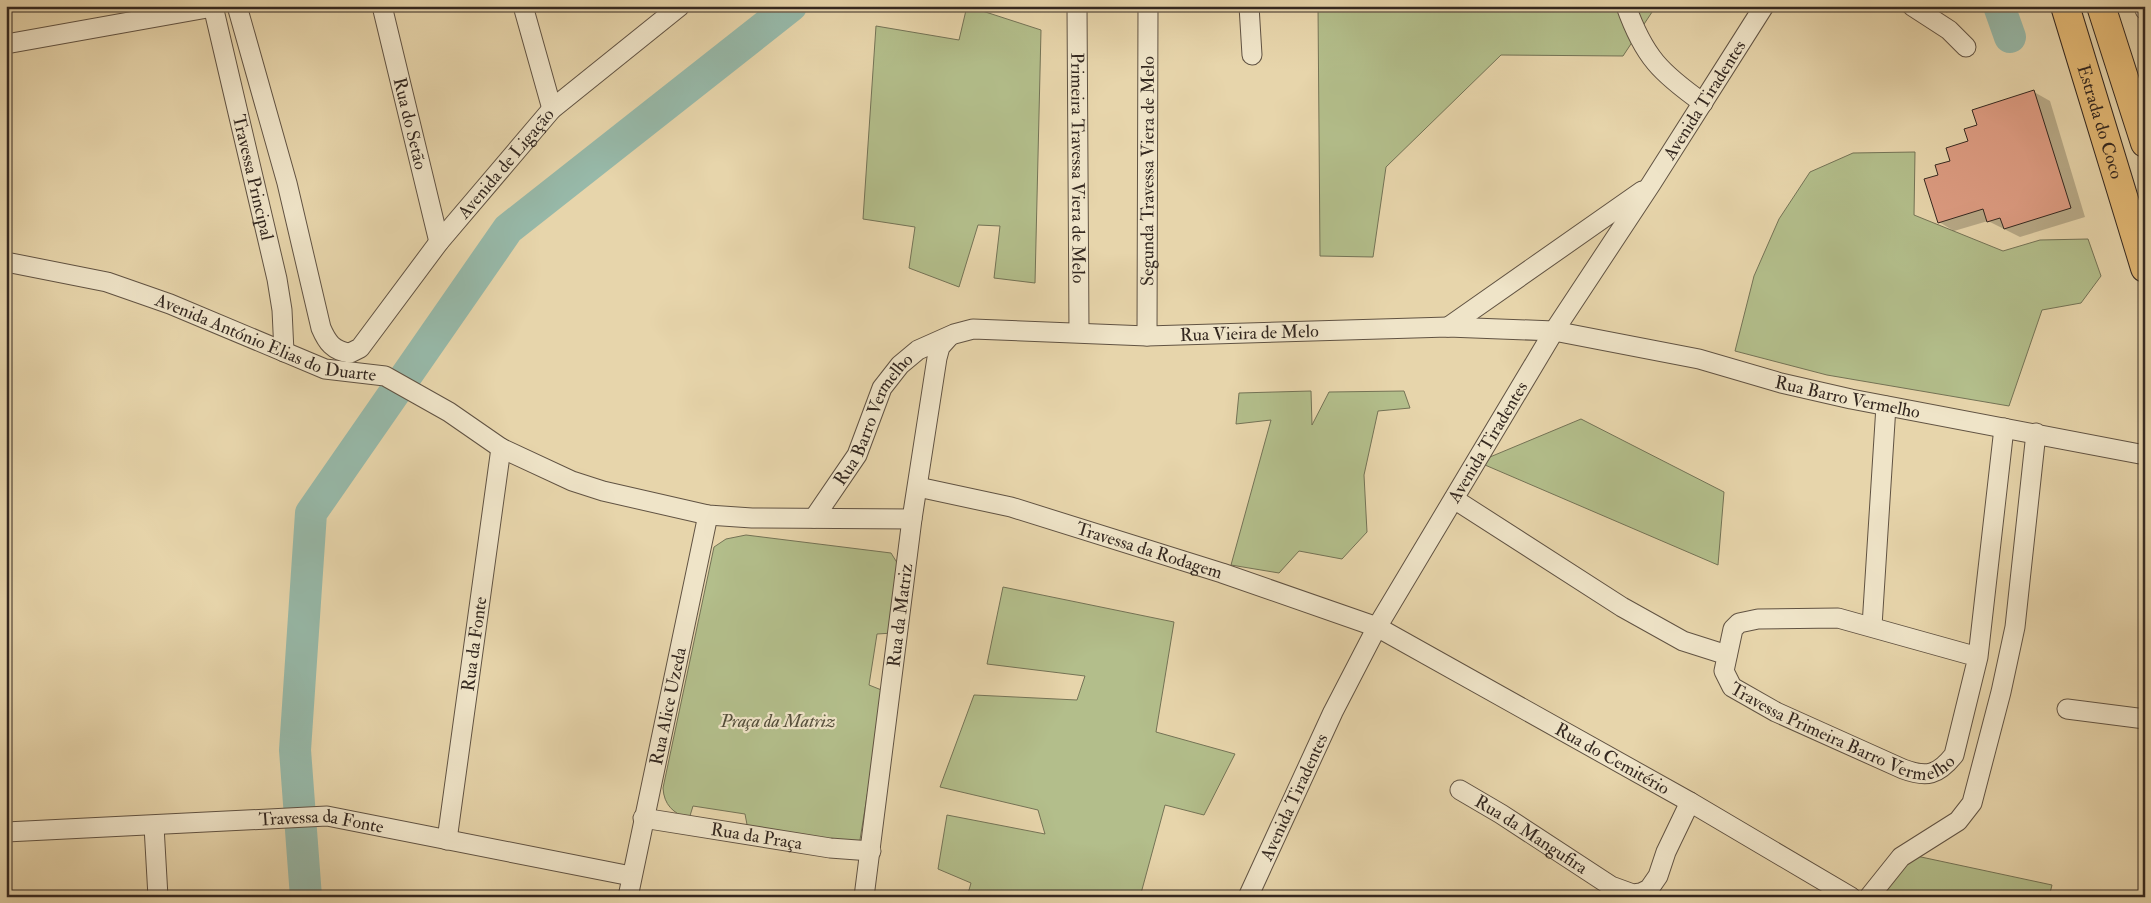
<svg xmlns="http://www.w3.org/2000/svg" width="2151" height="903" viewBox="0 0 2151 903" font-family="'IM FELL Double Pica',serif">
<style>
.green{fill:#b3be8b;stroke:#747356}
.shadow{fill:#0003}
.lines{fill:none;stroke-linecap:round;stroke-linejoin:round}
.river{stroke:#97b9a9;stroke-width:32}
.building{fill:#dd9c82;stroke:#342820}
.minor-casing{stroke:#615343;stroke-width:21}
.highway-casing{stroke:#342820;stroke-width:30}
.minor{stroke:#efe4c8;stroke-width:19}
.highway{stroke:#e4ba76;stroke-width:28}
.labels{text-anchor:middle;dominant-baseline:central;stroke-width:4.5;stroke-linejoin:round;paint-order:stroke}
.street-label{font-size:18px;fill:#342820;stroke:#efe4c8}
.park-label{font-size:18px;font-style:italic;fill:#544e3b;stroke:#efe4c8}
</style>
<rect width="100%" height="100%" fill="#e7d5ab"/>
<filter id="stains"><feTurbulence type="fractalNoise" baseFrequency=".004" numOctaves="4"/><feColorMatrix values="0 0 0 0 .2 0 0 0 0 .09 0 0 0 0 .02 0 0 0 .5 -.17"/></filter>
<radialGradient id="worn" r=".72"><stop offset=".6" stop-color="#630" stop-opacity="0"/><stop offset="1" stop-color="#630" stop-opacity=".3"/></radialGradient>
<!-- green -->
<path class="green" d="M 967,6 L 1041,30 L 1035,283 L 994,278 L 1000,226 L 978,225 L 959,287 L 909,268 L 915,227 L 863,219 L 876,26 L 959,40 Z
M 1318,6 L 1656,6 L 1623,56 L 1501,55 L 1386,167 L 1373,257 L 1320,256 Z
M 1915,152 L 1914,215 L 2003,251 L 2040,240 L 2088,239 L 2101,276 L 2081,303 L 2042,310 L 2009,406 L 1827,375 L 1735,351 L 1754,276 L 1779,219 L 1810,172 L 1853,153 Z
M 1311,391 L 1312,425 L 1329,392 L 1404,391 L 1410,408 L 1378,411 L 1364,475 L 1367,532 L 1342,559 L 1299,551 L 1279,573 L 1231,565 L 1271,420 L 1236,424 L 1239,393 Z
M 1581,419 L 1724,492 L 1718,565 L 1478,462 Z
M 746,535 L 891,553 L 901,569 L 893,633 L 877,634 L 869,685 L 884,691 L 859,846 L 748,830 L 745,814 L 693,806 L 689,819 C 673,813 664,805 663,788 L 714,547 L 726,539 Z
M 1003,587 L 1174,622 L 1156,732 L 1235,754 L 1204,815 L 1165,805 L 1140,897 L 967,897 L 971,883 L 938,869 L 947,815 L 1045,834 L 1038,810 L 940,787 L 974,695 L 1077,700 L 1085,676 L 987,664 Z
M 1893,851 L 2052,885 L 2049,897 L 1878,897 Z"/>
<!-- shadow -->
<path class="shadow" d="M 1936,6 L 1952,6 L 1947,13 Z
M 2034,92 L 2050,101 L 2085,217 L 2020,237 L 1988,221 L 1954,231 L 1939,222 L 1951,162 L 1969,142 L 1978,126 Z"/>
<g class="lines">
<!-- river -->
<path class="river" d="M 1999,6 L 2010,37
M 306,897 L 295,750 L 311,513 L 508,229 L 791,6"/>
</g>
<!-- building -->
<path class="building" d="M 2034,90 L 2071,208 L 2004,229 L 2000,218 L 1987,222 L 1983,209 L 1938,223 L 1924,179 L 1938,175 L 1935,165 L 1950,161 L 1946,148 L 1968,141 L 1964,129 L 1977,125 L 1972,110 Z"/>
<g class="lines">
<!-- minor casing -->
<g class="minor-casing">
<g id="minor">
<path id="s1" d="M 213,6 L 277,279 L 282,310 L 284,352"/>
<path id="s2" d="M 237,6 L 287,183 L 321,328 C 327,342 333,351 350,353 L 360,348 L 439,242 L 552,109 L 680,6"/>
<path id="s3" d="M 382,6 L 439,242"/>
<path d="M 523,6 L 552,109"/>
<path id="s4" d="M 1077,6 L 1079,332"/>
<path d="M 1249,6 L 1252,55"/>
<path d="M 1626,6 C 1644,57 1661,73 1703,103"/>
<path d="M 1912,6 L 1949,30 L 1966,47"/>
<path d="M 2144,6 L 2145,10"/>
<path d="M 6,44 L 213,7"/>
<path id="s5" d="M 6,262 L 107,282 L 170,304 L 325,369 L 385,376 L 449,412 L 501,448 L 572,481 L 603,491 L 708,515 L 752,518 L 912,519"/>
<path d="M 1448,327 L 1642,191"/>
<path id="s6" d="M 1147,336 L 1148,6"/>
<path id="s7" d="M 918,487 L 1011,507 L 1222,573 L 1377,627 L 1690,802 L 1851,897"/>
<path d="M 1454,499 L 1622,607 L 1683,641 L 1727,655"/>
<path id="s8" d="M 814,518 L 857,455 L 882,388 L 900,365 L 918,350 L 954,334 L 973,329 L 1147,336 L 1448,327 L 1554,331 L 1699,359 L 1781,383 L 1851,399 L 2145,455"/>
<path d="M 1872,626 L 1886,406"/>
<path id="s9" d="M 1978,657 L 1838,618 L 1758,619 L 1739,623 L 1733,629 L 1724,671 L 1732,687 L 1776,712 L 1903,769 C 1927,778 1938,775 1954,755 L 1978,657 L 2004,428"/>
<path d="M 2067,709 L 2145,719"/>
<path id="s10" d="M 1460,790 L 1501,814 L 1611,886 L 1633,894 L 1641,893 L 1649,889 L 1658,876 L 1666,852 L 1690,802"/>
<path id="s11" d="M 643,818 L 830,848 L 871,851"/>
<path d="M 154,826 L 158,897"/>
<path id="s12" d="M 6,832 L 327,816 L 631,876"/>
<path id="s13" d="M 447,840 L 501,448"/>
<path id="s14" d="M 628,897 L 708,515"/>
<path id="s15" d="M 864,897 L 912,519 L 937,358 L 940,347 L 948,338"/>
<path id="s16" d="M 1248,897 L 1333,712 L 1377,627 L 1554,331 L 1651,184 L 1764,6"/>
<path d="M 1869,897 L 1901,857 L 1958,821 L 1972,803 L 2001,692 L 2015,627 L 2036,433"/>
</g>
</g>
<!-- highway casing -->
<g class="highway-casing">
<g id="highway">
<path id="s17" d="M 2065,6 L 2145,268"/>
<path d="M 2101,6 L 2145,143"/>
</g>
</g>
<!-- minor -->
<use href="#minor" class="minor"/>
<!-- highway -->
<use href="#highway" class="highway"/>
</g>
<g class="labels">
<!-- street labels -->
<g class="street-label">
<text stroke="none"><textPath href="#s16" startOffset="920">Avenida Tiradentes</textPath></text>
<text stroke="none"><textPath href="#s17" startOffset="121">Estrada do Coco</textPath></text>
<text stroke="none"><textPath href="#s3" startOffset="121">Rua do Setão</textPath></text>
<text stroke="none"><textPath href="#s2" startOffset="620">Avenida de Ligação</textPath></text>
<text stroke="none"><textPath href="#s4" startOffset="162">Primeira Travessa Viera de Melo</textPath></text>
<text stroke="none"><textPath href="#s6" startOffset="165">Segunda Travessa Viera de Melo</textPath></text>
<text stroke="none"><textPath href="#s1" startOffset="176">Travessa Principal</textPath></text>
<text stroke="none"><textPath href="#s8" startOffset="536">Rua Vieira de Melo</textPath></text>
<text stroke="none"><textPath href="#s5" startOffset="272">Avenida António Elias do Duarte</textPath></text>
<text stroke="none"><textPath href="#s8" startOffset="1142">Rua Barro Vermelho</textPath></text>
<text stroke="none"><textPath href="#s8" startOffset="116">Rua Barro Vermelho</textPath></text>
<text stroke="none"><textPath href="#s16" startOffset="515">Avenida Tiradentes</textPath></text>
<text stroke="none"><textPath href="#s7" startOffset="240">Travessa da Rodagem</textPath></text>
<text stroke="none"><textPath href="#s15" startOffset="284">Rua da Matriz</textPath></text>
<text stroke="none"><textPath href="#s13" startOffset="198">Rua da Fonte</textPath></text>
<text stroke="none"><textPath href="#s14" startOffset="195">Rua Alice Uzeda</textPath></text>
<text stroke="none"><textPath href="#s9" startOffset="436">Travessa Primeira Barro Vermelho</textPath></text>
<text stroke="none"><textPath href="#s7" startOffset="750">Rua do Cemitério</textPath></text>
<text stroke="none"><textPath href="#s16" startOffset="110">Avenida Tiradentes</textPath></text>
<text stroke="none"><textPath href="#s12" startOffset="316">Travessa da Fonte</textPath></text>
<text stroke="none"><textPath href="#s10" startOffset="84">Rua da Mangufira</textPath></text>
<text stroke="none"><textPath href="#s11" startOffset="115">Rua da Praça</textPath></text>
</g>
<!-- park labels -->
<g class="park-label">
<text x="778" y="721">Praça da Matriz</text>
</g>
</g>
<!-- margin -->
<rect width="2151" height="903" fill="none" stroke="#e7d5ab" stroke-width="25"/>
<rect x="8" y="8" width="2136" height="888" fill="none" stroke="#342820" stroke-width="2.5"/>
<rect x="12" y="12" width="2126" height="878" fill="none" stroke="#342820"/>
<rect width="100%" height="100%" filter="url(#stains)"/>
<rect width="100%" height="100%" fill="url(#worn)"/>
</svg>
